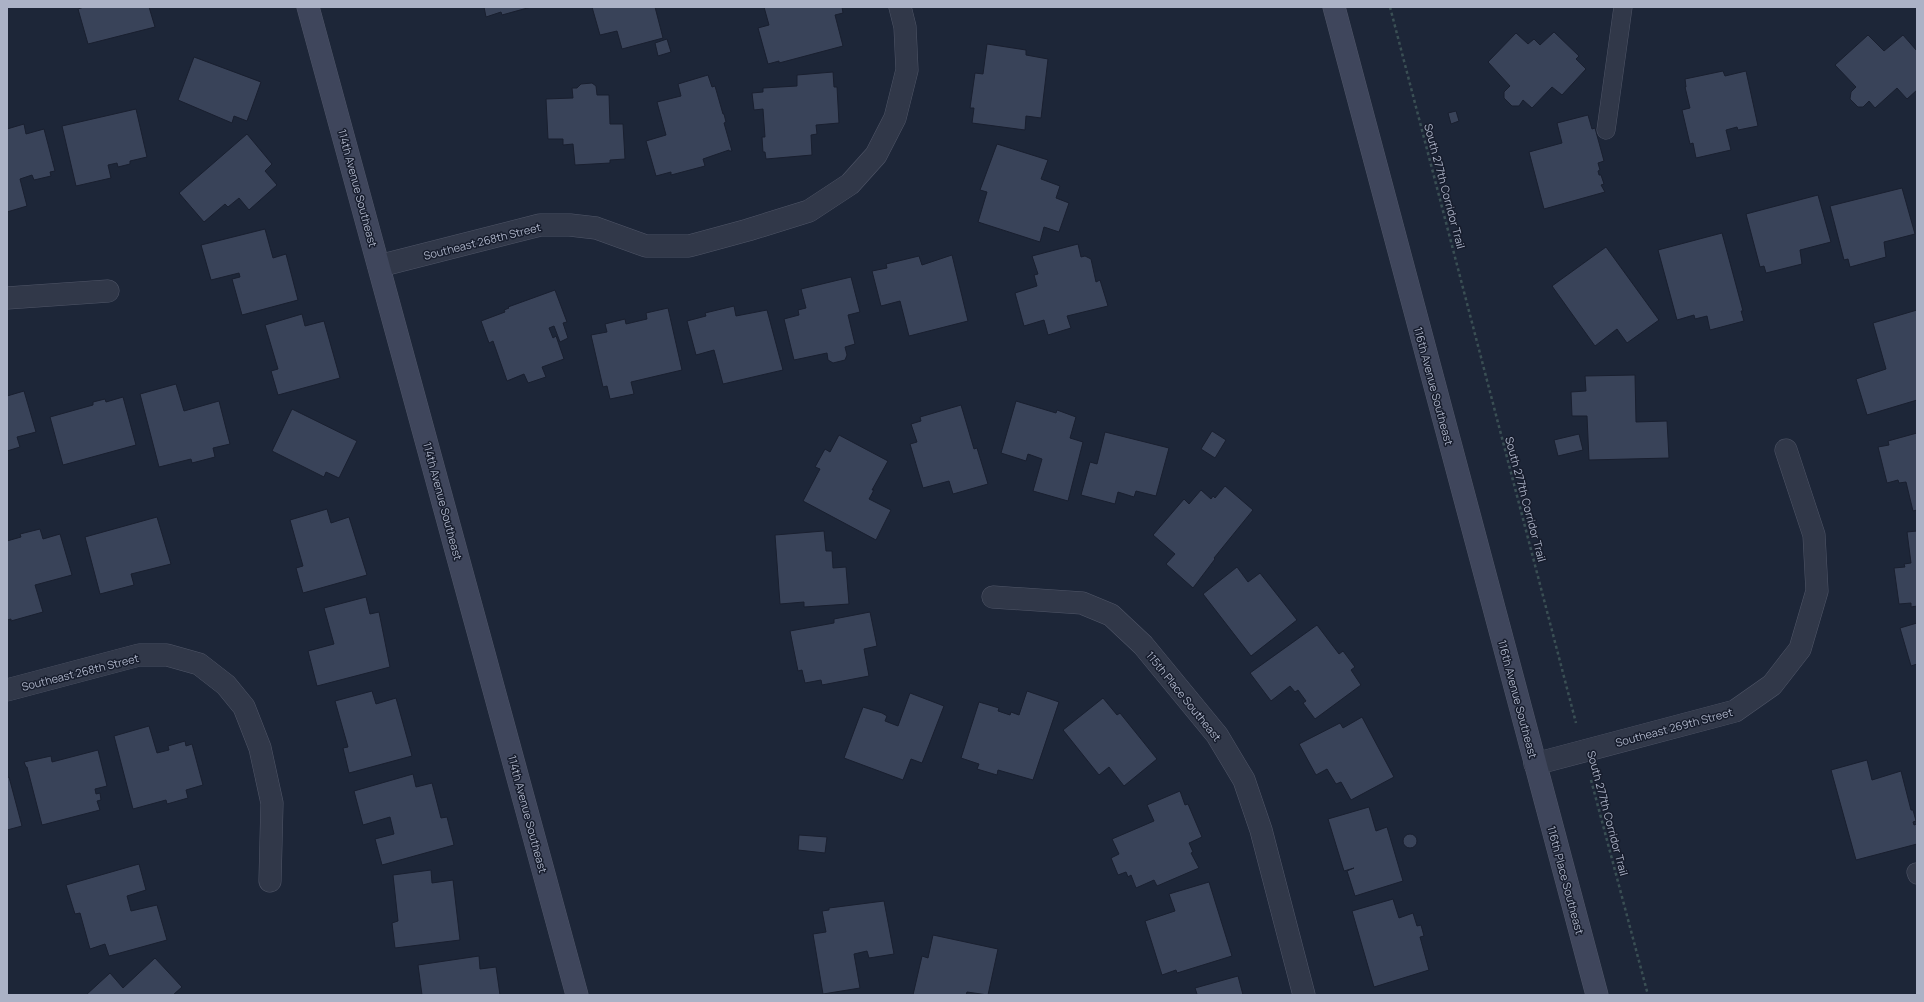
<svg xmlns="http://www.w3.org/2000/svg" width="1924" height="1002" viewBox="0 0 1924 1002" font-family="Manrope,sans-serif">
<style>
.building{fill:#394359;stroke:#191f2f}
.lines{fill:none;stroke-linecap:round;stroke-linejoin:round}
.lane-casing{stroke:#4f5567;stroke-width:19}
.street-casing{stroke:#4f5567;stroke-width:23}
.secondary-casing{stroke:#4f5567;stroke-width:23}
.path{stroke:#3a4f54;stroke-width:2.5;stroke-dasharray:3 3;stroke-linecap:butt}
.lane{stroke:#313849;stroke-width:18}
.street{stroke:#313849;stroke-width:22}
.secondary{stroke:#3f465c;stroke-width:22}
.labels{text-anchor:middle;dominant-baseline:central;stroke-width:3;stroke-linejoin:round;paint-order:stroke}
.street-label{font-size:11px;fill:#abb2c6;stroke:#171d2d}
</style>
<rect width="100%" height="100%" fill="#1d2638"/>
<!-- building -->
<path class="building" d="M 84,7 L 149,7 L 155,27 L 88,44 L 78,9 Z
M 484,7 L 531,7 L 502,15 L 501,12 L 486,17 Z
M 592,7 L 655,7 L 663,38 L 622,49 L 617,31 L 600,35 Z
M 764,7 L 842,7 L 843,13 L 835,15 L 843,46 L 779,63 L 779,61 L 768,64 L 758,28 L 769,25 Z
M 1554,32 L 1579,56 L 1576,59 L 1586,69 L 1562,95 L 1552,87 L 1532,108 L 1523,100 L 1519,106 L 1512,106 L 1504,98 L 1504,92 L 1510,86 L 1488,62 L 1516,33 L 1528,44 L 1534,39 L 1540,45 Z
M 1868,35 L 1884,51 L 1903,35 L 1917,51 L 1917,90 L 1907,99 L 1897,88 L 1875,108 L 1869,101 L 1863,107 L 1858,107 L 1850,99 L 1851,92 L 1856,87 L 1835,65 Z
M 667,39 L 671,52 L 658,56 L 655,43 Z
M 987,44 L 1026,50 L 1026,55 L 1048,59 L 1041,118 L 1026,116 L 1025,130 L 972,123 L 974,108 L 970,108 L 975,73 L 983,74 Z
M 194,57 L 261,82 L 247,121 L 234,116 L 232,123 L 178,100 Z
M 1723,71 L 1725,76 L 1746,71 L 1758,126 L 1738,130 L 1737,127 L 1726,130 L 1731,150 L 1696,158 L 1693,143 L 1690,144 L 1682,110 L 1690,108 L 1685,87 L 1686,87 L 1685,79 Z
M 833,72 L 834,87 L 837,87 L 839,123 L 816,125 L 817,134 L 811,135 L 812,155 L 766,159 L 765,152 L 763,152 L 762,137 L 765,137 L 763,109 L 754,110 L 752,93 L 763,92 L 763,88 L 797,86 L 797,75 Z
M 708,75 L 712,87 L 715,86 L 723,114 L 724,114 L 726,122 L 724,123 L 732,151 L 729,151 L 729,150 L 703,159 L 705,166 L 671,175 L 671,172 L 656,176 L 646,141 L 666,135 L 657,102 L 681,96 L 678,84 Z
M 592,83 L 596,86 L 597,95 L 609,95 L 610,124 L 623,124 L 625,159 L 610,160 L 610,163 L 575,165 L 573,144 L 563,145 L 563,139 L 548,139 L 546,99 L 573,98 L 572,88 L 577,88 L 581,84 Z
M 136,109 L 147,157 L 130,161 L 130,164 L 118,167 L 117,163 L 108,165 L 111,178 L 76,186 L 62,126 Z
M 1456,111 L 1459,121 L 1451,124 L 1448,113 Z
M 1588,115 L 1592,129 L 1595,128 L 1604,161 L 1598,163 L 1600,170 L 1598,171 L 1599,175 L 1601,175 L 1604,184 L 1601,185 L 1605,192 L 1544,209 L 1529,152 L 1562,143 L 1557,123 Z
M 24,124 L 26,134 L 44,129 L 55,171 L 50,172 L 51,176 L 34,180 L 32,175 L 20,179 L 27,206 L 7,212 L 7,129 Z
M 247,134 L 272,164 L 265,171 L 277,185 L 249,210 L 239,198 L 228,207 L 225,204 L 204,222 L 179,193 Z
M 997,144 L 1048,160 L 1041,179 L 1060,186 L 1056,198 L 1069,203 L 1059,232 L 1044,227 L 1040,242 L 978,222 L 987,192 L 980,190 Z
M 1902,188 L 1915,234 L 1884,242 L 1886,257 L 1850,267 L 1848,259 L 1844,260 L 1830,206 Z
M 1818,195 L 1831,242 L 1800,250 L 1802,264 L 1766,273 L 1764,266 L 1760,267 L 1746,214 Z
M 265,229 L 273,258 L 286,254 L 298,300 L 242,315 L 232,279 L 240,277 L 239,273 L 211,280 L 201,245 Z
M 1722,233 L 1743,311 L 1741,311 L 1744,321 L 1710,330 L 1707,316 L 1695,319 L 1694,315 L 1677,320 L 1658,250 Z
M 1078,244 L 1081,257 L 1085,256 L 1091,259 L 1096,282 L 1100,280 L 1108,306 L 1067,316 L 1071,328 L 1048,335 L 1044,320 L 1024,326 L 1015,293 L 1037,286 L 1034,275 L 1038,274 L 1032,256 Z
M 1606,247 L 1659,320 L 1627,343 L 1617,329 L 1595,346 L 1552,286 Z
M 952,255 L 968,321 L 909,336 L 900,301 L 881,306 L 872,271 L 887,268 L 886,264 L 919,256 L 922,265 Z
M 851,277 L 860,312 L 848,315 L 855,344 L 845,347 L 847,355 L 845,360 L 833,363 L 828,360 L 827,353 L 794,360 L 784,319 L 799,315 L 798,310 L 806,308 L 801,289 Z
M 555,290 L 567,322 L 563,323 L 568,338 L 560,342 L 554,326 L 549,328 L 553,338 L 556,336 L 564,359 L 542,367 L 546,377 L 528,383 L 524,374 L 507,381 L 493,341 L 489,343 L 481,321 L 505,312 L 504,310 L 509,308 L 508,307 Z
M 734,306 L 736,316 L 767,310 L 783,370 L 723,384 L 714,350 L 696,355 L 687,321 L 706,316 L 705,313 Z
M 668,308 L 682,370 L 631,382 L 634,394 L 610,399 L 607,386 L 603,387 L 591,335 L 607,332 L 605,324 L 625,319 L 626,324 L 647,319 L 646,313 Z
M 1917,310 L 1917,400 L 1867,415 L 1856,379 L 1886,369 L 1873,323 Z
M 302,314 L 305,326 L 324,321 L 340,378 L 278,395 L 271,371 L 278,369 L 265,325 Z
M 1635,375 L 1636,422 L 1667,421 L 1669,458 L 1589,460 L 1587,416 L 1572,416 L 1571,392 L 1586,391 L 1585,376 Z
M 176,384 L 184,411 L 219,401 L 230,444 L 213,448 L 215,457 L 192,463 L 191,459 L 159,467 L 140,394 Z
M 24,391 L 36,432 L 17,437 L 20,447 L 7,451 L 7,396 Z
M 123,397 L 136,445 L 63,465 L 50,417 L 93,405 L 93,402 L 105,399 L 106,402 Z
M 1016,401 L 1056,413 L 1057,410 L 1076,417 L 1070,438 L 1083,442 L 1068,501 L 1033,491 L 1042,459 L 1028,454 L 1026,461 L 1001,453 Z
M 961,405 L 974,449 L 977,448 L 988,484 L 953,494 L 949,481 L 923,488 L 910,444 L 917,442 L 911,424 L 921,421 L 920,417 Z
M 292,409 L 357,441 L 339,478 L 326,472 L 324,477 L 272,451 Z
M 1212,431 L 1226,440 L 1215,458 L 1201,449 Z
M 1105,432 L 1169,448 L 1156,496 L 1136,491 L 1134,497 L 1118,492 L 1115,504 L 1081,495 L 1090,462 L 1097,464 Z
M 1917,433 L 1917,510 L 1913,511 L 1906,482 L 1899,483 L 1898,480 L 1887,483 L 1878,447 L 1889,445 L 1888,441 Z
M 1579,434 L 1583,450 L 1558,456 L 1554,440 Z
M 839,435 L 888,461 L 872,490 L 874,490 L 869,499 L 891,510 L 876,540 L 803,501 L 820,469 L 815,467 L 825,449 L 830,452 Z
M 1225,486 L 1253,510 L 1214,558 L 1215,559 L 1193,588 L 1166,564 L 1175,554 L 1153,535 L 1184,499 L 1189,504 L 1201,490 L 1211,499 L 1213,496 L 1215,498 Z
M 327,509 L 331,523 L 349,517 L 367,575 L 303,593 L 296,568 L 303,566 L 290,520 Z
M 157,517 L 171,564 L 131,574 L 134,585 L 100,594 L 85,537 Z
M 40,529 L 43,539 L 60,534 L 72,575 L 35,585 L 43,612 L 11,621 L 11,619 L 7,620 L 7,541 L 21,537 L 20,534 Z
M 824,531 L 826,551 L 832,551 L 833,568 L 846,567 L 849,604 L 804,607 L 804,602 L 780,604 L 775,535 Z
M 1917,531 L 1917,606 L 1911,607 L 1911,603 L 1899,604 L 1894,568 L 1905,567 L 1904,564 L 1911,563 L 1907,532 Z
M 1237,567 L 1248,582 L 1260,573 L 1297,620 L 1251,656 L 1203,594 Z
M 366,597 L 370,614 L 379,612 L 390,667 L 317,686 L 308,651 L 334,644 L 324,608 Z
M 870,612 L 877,646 L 864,649 L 869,676 L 822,685 L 821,680 L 805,683 L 802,670 L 798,671 L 790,631 L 834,623 L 834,619 Z
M 1917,623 L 1917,664 L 1911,666 L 1900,628 Z
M 1317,625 L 1339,654 L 1343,651 L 1355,667 L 1351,670 L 1361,685 L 1315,719 L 1303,703 L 1306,701 L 1298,690 L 1295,692 L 1290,686 L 1271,701 L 1250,673 Z
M 372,691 L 376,704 L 396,698 L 412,756 L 349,773 L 343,748 L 348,747 L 335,701 Z
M 1027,691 L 1059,702 L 1033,780 L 998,770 L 997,775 L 977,769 L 979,764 L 961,758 L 979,702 L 999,708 L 998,711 L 1010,715 L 1011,712 L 1019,715 Z
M 910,693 L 944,706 L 922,763 L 911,759 L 903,780 L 844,758 L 863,707 L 882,713 L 887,716 L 885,721 L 898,726 Z
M 1103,698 L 1117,715 L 1120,713 L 1157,759 L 1124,786 L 1109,767 L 1099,775 L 1063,730 Z
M 1362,717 L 1394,777 L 1351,800 L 1341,782 L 1336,784 L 1327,769 L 1316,775 L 1299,744 L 1340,723 L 1343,728 Z
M 149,726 L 157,753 L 169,750 L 168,746 L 185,741 L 186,746 L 192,744 L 203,785 L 186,790 L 188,798 L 167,804 L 166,800 L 133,809 L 114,736 Z
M 98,750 L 107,786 L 95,789 L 96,794 L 100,793 L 101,800 L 97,801 L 100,810 L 42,825 L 27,767 L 26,767 L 24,762 L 51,756 L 52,762 Z
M 1867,760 L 1872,780 L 1901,771 L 1911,810 L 1913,810 L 1916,821 L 1913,822 L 1914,825 L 1917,824 L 1917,844 L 1856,860 L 1831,770 Z
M 413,774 L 416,787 L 432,783 L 441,818 L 447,817 L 454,845 L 382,865 L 375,839 L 394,834 L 390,817 L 363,825 L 354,791 Z
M 9,777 L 22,826 L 7,830 L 7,778 Z
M 1180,791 L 1185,805 L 1188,804 L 1202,837 L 1189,843 L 1193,852 L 1191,853 L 1199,868 L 1157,886 L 1154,880 L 1136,888 L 1131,875 L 1128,877 L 1126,872 L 1118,875 L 1111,858 L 1119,854 L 1112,839 L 1154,821 L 1147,805 Z
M 1369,807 L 1376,831 L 1387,827 L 1403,881 L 1355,896 L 1347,871 L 1354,868 L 1344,871 L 1328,819 Z
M1403 841a7 7 0 1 1 14 0a7 7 0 1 1-14 0Z
M 799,835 L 827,837 L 825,853 L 798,850 Z
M 139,864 L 146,890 L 127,896 L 131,911 L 157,905 L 167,940 L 109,956 L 105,944 L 90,949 L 80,913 L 75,914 L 66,885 Z
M 431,870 L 432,883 L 453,880 L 460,940 L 395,948 L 392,923 L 398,921 L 393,875 Z
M 1209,882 L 1232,956 L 1177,973 L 1176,970 L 1162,975 L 1145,921 L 1175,911 L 1169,894 Z
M 1393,899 L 1399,918 L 1413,913 L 1417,926 L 1421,925 L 1424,936 L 1420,937 L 1429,970 L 1374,987 L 1352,911 Z
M 884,901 L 894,954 L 869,958 L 867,951 L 854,954 L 860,988 L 823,994 L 813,934 L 826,932 L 822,911 L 829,910 L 829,908 Z
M 933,935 L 998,949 L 988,995 L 967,992 L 966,995 L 913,995 L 922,956 L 928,958 Z
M 479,956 L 480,969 L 496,967 L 500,995 L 422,995 L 418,965 Z
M 155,958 L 182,987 L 173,995 L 86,995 L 110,973 L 123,988 Z
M 1238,976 L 1243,995 L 1194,995 L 1197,994 L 1195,988 Z"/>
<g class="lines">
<!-- lane casing -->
<g class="lane-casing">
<path id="lane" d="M 1606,130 L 1623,7
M 1916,872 L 1917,875"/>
</g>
<!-- street casing -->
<g class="street-casing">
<path id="street" d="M 379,266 L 540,225 L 570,225 L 596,228 L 646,246 L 689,246 L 748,230 L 809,211 L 850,184 L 876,155 L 895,118 L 907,70 L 905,27 L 900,7
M 7,298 L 108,291
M 993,597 L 1082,603 L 1111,615 L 1143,645 L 1217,735 L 1244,780 L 1261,830 L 1304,995
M 7,690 L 139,655 L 167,655 L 199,664 L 226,685 L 244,707 L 260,748 L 272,803 L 270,881
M 1535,764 L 1735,711 L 1772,685 L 1800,649 L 1817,591 L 1814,535 L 1786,450"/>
</g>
<!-- secondary casing -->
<g class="secondary-casing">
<path id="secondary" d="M 308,7 L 577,995
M 1334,7 L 1597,995"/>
</g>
<!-- path -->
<path class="path" d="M 1390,7 L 1576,723
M 1591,780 L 1648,995"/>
<!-- lane -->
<use href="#lane" class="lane"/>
<!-- street -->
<use href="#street" class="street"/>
<!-- secondary -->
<use href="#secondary" class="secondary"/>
</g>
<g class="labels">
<!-- street labels -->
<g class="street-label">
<text transform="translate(1445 186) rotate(75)">South 277th Corridor Trail</text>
<text transform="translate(358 188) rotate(75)">114th Avenue Southeast</text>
<text transform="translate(482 241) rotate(-14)">Southeast 268th Street</text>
<text transform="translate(1434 386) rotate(75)">116th Avenue Southeast</text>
<text transform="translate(1526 499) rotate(75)">South 277th Corridor Trail</text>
<text transform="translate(443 501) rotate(75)">114th Avenue Southeast</text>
<text transform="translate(80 672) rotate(-14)">Southeast 268th Street</text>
<text transform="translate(1184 696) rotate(51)">115th Place Southeast</text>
<text transform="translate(1518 699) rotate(75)">116th Avenue Southeast</text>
<text transform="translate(1674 727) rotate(-15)">Southeast 269th Street</text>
<text transform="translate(1608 813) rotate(75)">South 277th Corridor Trail</text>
<text transform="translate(528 814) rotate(75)">114th Avenue Southeast</text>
<text transform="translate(1566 880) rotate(75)">116th Place Southeast</text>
</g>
</g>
<!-- border -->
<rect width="1924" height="1002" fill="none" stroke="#abb2c6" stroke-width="16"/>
</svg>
